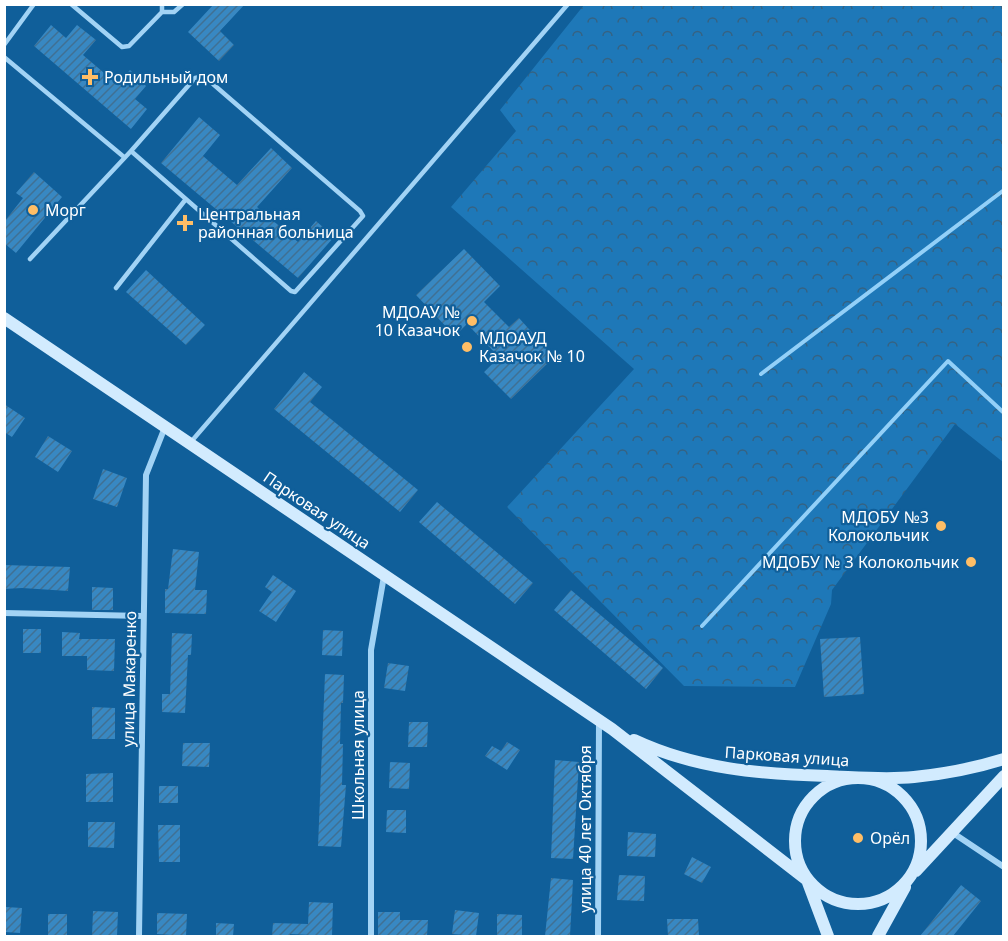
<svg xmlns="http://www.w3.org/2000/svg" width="1008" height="941" viewBox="0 0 1008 941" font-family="'Noto Sans',sans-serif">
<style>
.park{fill:url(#park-crowns)}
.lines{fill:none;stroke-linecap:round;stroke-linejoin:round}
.stream{stroke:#93d0f8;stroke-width:4}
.building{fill:url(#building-hatch)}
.service{stroke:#a2d3f5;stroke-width:4.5}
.minor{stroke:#a2d3f5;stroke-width:6}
.secondary{stroke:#d2ebfe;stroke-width:12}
.poi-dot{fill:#ffbe66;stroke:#105f9a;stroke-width:2}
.labels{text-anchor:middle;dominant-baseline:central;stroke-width:4.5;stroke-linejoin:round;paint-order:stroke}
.poi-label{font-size:16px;fill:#fff;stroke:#105f9a;text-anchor:start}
.street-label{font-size:16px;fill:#fff;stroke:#105f9a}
</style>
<defs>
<pattern id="park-crowns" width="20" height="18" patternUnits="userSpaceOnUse" patternTransform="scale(1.5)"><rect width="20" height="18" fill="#1e78b8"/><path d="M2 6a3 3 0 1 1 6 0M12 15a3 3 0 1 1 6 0" fill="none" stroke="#356282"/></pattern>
<pattern id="building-hatch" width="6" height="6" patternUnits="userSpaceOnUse" patternTransform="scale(1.5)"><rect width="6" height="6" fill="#3888c2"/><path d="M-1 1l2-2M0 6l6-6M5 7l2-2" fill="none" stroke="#407093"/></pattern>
</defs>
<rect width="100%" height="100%" fill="#105f9a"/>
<!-- park -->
<path class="park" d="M 584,5 L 1003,5 L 1003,462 L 955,424 L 832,590 L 831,604 L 795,687 L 684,686 L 507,507 L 634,369 L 451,207 L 516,131 L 500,110 Z"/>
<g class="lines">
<!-- stream -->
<path class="stream" d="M 761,374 L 1004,190
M 702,626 L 948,361 L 1004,413"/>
</g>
<!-- building -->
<path class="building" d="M 214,4 L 245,4 L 220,31 L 234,45 L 219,61 L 188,32 Z
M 51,25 L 66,38 L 77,25 L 96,40 L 83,55 L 117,84 L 130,70 L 146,86 L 135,99 L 147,109 L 131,129 L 34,46 Z
M 199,117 L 220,135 L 203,156 L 237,185 L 271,148 L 292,168 L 257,207 L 298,242 L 316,221 L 334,237 L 298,278 L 161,163 Z
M 34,172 L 62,197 L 16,253 L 4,243 L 4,222 L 23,198 L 16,193 Z
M 464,249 L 500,286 L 484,302 L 509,327 L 519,318 L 554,357 L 511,399 L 484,372 L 499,357 L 467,324 L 455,336 L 416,295 Z
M 146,270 L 205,325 L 186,345 L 126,292 Z
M 304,372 L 322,387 L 310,402 L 418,490 L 400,512 L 274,409 Z
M 4,404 L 25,418 L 12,437 L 4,432 Z
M 48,436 L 72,451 L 58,472 L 35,457 Z
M 103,469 L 127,478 L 117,507 L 93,499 Z
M 437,502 L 533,583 L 515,604 L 419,522 Z
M 173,549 L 199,552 L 195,590 L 207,590 L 206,614 L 165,613 L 165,589 L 168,589 Z
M 4,565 L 70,567 L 68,591 L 22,588 L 4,589 Z
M 273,575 L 296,591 L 276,622 L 259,611 L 272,592 L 265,587 Z
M 92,587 L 113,588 L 113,610 L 92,610 Z
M 571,590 L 663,668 L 646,689 L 554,610 Z
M 23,629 L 41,629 L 41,653 L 23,653 Z
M 323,630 L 343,631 L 342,656 L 322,655 Z
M 62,632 L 80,633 L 79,639 L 115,639 L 114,671 L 87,670 L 87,656 L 62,656 Z
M 172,633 L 192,634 L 191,655 L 188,655 L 185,713 L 162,712 L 162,694 L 170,694 Z
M 860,637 L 864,694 L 824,697 L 820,639 Z
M 388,663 L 409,666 L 405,691 L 384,688 Z
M 325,674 L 344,675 L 343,703 L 341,703 L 340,744 L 343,744 L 342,785 L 346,785 L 341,847 L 318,846 Z
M 92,707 L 115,708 L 115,739 L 92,739 Z
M 409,722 L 428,722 L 427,747 L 408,747 Z
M 507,742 L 520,750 L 507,770 L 485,756 L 492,746 L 501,751 Z
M 183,743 L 210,743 L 209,767 L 182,766 Z
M 555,760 L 579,762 L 573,859 L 551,858 Z
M 390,762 L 410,763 L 409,789 L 389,788 Z
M 113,773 L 113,802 L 86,802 L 86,774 Z
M 159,786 L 178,786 L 178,803 L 159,803 Z
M 387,810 L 406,810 L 406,833 L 386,832 Z
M 88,822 L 115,822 L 114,848 L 88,847 Z
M 158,825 L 180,825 L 180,862 L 159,862 Z
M 628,832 L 656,834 L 655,857 L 627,856 Z
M 692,857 L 711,867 L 702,883 L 684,874 Z
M 619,875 L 645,876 L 644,901 L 617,900 Z
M 551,878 L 573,880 L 570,936 L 545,936 Z
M 961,885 L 981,901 L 953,936 L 920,936 Z
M 309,902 L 333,903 L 332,936 L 290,934 L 290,936 L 272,936 L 273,923 L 308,924 Z
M 6,907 L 22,908 L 20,933 L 5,932 Z
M 455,910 L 479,913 L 476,936 L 452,934 Z
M 93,911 L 118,912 L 117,936 L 92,936 Z
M 378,912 L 400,912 L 400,920 L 428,920 L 427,936 L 378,936 Z
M 157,913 L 187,914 L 186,936 L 157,934 Z
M 48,914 L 67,914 L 67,936 L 48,936 Z
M 497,914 L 522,915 L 522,936 L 497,936 Z
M 667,919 L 698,919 L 699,936 L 668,936 Z
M 216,923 L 234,924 L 233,936 L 216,936 Z"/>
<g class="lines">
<!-- service -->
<path class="service" d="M 71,4 L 122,47 L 129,46 L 162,12 L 162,4
M 162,12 L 174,12 L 183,4
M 4,45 L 34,4
M 4,57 L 124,157
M 30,259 L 131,151 L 195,78 L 200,77 L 206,78 L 360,211 L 363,216 L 295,292 L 291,291 L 131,151
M 116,288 L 186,199
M 190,443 L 568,4"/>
<!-- minor -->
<path class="minor" d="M 4,613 L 143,616
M 953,833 L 1004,867
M 139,936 L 146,475 L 165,427
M 371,936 L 371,650 L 384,576
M 598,936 L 599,721"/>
<!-- secondary -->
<path class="secondary" d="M 4,318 L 612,729 L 807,880 L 828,936
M 634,740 C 696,769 759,774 827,776 C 855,777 885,780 914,777 C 944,774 975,768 1004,759
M795 841a63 63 0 1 1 126 0a63 63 0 1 1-126 0Z
M 916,871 L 1004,776
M 878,936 L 905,887"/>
</g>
<!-- markers -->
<g class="poi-dot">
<path d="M87 68h6v6h6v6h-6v6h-6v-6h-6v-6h6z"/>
<circle cx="33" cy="210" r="6"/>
<path d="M182 214h6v6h6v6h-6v6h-6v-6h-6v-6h6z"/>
<circle cx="472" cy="321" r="6"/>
<circle cx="467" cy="347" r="6"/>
<circle cx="941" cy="526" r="6"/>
<circle cx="971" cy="562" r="6"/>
<circle cx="858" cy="838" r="6"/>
</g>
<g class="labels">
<!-- poi labels -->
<g class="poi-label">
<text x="104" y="77">Родильный дом</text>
<text x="45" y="210">Морг</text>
<text x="198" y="214">Центральная<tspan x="198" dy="18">районная больница</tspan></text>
<text x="460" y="312" text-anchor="end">МДОАУ №<tspan x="460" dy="18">10 Казачок</tspan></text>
<text x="479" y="338">МДОАУД<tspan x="479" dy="18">Казачок № 10</tspan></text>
<text x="929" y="517" text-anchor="end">МДОБУ №3<tspan x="929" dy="18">Колокольчик</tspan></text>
<text x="959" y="562" text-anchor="end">МДОБУ № 3 Колокольчик</text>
<text x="870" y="838">Орёл</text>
</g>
<!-- street labels -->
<g class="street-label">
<text transform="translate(317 510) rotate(34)">Парковая улица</text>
<text transform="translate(129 679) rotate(-89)">улица Макаренко</text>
<text transform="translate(358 755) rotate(-90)">Школьная улица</text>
<text transform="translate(787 756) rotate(4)">Парковая улица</text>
<text transform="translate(585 829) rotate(-90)">улица 40 лет Октября</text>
</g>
</g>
<!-- border -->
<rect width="1008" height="941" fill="none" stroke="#ffffff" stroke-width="12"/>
</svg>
